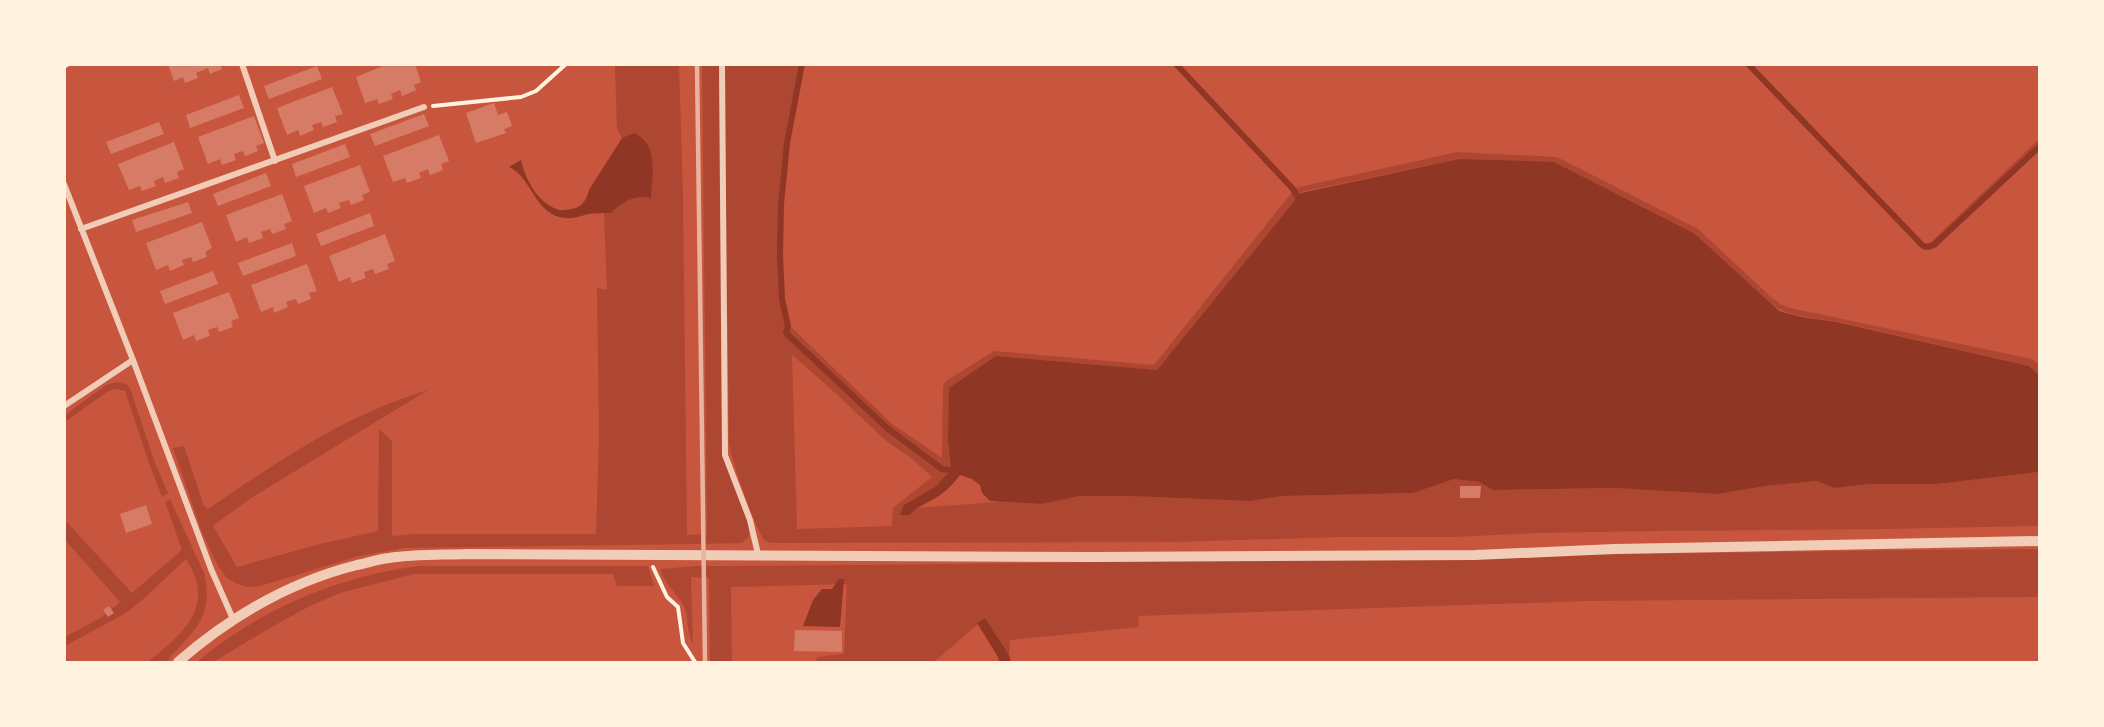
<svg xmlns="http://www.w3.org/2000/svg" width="2104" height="727" viewBox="0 0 2104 727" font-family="Manrope,sans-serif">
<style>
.green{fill:#ae4732;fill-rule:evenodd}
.water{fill:#8f3625}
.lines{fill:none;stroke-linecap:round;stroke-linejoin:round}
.stream{stroke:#8f3625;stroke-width:6}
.building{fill:#d67c66}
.path{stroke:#fff3e0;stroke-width:4}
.minor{stroke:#f1ccb7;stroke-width:6}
.tertiary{stroke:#f1ccb7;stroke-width:10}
.rail{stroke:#e9b49f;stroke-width:4.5}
</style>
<rect width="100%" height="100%" fill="#c8553d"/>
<!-- green -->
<path class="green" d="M 615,65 L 679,65 L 683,195 L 687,535 L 707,534 L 702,65 L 719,65 L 723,457 L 740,496 L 750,530 L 748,538 L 742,543 L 696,544 L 404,548 L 359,556 L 260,586 L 248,587 L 237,584 L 227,578 L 218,566 L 202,532 L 173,448 L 184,446 L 204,506 L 208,509 C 281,460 343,416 428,390 L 248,500 L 213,526 L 237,567 L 320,544 L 378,531 L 379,429 L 392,441 L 392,536 L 415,534 L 596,534 L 599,435 L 597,288 L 607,290 L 604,213 C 622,212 621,193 651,198 L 634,134 L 622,138 L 617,129 Z
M 724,65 L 800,65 L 786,143 L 780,204 L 779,256 L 780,299 L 787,326 L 785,333 L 886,429 L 941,470 L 950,471 L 935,487 L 904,505 L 910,515 L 916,508 L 998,502 L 1041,504 L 1080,496 L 1129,496 L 1250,501 L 1282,496 L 1413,493 L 1454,479 L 1479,482 L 1493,490 L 1614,488 L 1718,494 L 1765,486 L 1818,481 L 1834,488 L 1871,484 L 1937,484 L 2039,472 L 2039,526 L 1885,529 L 1653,531 L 1537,533 L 1454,537 L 1341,537 L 1175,542 L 771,543 L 765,541 C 755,529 731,459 729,442 ZM 792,355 L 831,389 L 885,440 L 911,458 L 932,477 L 893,508 L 892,526 L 797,529 Z
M 2039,139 L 2039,143 L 2029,154 L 1937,242 L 1932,245 L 1924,245 L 1931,242 Z
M 1457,152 L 1557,157 L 1698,229 L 1771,297 L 1780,304 L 1790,308 L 2032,359 L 2039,365 L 2039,375 L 2029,366 C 1968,352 1906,337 1845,323 C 1816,317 1791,320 1766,301 L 1459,159 L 1301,192 L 1299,196 L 1295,188 Z
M 1293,191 L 1297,198 L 1157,370 L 996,356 L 948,443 L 950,467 L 942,468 L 888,427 L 788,333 L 790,326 L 891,423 L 942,458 L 943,386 L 946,381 L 994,351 L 1154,365 Z
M 117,382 L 126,384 L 130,388 L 154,460 L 168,493 L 162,497 L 150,466 L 125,391 L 115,389 L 108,391 L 65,422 L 65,415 L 106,385 Z
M 170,499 L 204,573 C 215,618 192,632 166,662 L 148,662 C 183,633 217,607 186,559 L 140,602 L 124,614 L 65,646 L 65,637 L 102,617 L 120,602 L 65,540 L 64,519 L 132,593 L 182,550 L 165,502 Z
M 2039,549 L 2040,597 L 1589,601 L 1138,616 L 1139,627 L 1010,640 L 1009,655 L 985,618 L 934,662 L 816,662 L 817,657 L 844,654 L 847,584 L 731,587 L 732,662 L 710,662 L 709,578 L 691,577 L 693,644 C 686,631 689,617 684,606 C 677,593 664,584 660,569 L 696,566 C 1144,564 1592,553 2039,549 Z
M 419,566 L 648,566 L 654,586 L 617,586 L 613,574 L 414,574 L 340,593 L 308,607 L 270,628 L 213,662 L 197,662 C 258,610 339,576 419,566 Z"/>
<!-- water -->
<path class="water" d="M 634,133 C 659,144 652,175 651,198 C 633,195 624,201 611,213 C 603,213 595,213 588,214 C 580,216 574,219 565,218 C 534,215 533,178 509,167 L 521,160 C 525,178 537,203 557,209 C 560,211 567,210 571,209 C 582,208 587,199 589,190 L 622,138 Z
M 1459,159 L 1554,162 L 1695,234 L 1779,311 L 1801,317 L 1837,322 L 2029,366 L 2039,375 L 2039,472 L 1937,484 L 1871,484 L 1834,488 L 1817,481 L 1765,486 L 1718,494 L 1614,488 L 1493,490 L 1479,482 L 1454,479 L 1413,493 L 1282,496 L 1250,501 L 1129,496 L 1080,496 L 1041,504 L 990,501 L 982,493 L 980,485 L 972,479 L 960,475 C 952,486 942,495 930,501 C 922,506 916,507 910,515 L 900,515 L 904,505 L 935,487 L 951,470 L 948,443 L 949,388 L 996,356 L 1157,370 L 1301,193 Z
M 839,579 L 844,579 L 840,627 L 803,626 L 813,600 L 822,589 L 832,589 Z
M 985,618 L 1009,655 L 1011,662 L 999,662 L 998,657 L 977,623 Z"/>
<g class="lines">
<!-- stream -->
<path class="stream" d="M 802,64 L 787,143 L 781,204 L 780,256 L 782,299 L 788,326 L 786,333 L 887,428 L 942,469 L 951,470
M 1176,64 L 1293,189 L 1301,203
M 1748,64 L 1923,246 L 1928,247 L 1934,245 L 2040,146"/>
</g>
<!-- building -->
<path class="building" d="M 168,64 L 220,64 L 222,69 L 210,74 L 208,68 L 196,73 L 198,78 L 185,83 L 183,77 L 174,81 Z
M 388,64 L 415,64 L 421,82 L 414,85 L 416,90 L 402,96 L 400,90 L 391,94 L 393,99 L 379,104 L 377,99 L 365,103 L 356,77 Z
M 317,66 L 322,79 L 269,99 L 264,86 Z
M 332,87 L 343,114 L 335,116 L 337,122 L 323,127 L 321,122 L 312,125 L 314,130 L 300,136 L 298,130 L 287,135 L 277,108 Z
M 239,95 L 244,108 L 190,128 L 186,115 Z
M 494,103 L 498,115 L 507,112 L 512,126 L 504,129 L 506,133 L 476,143 L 466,113 Z
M 424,114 L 429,126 L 375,146 L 370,134 Z
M 254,116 L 264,143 L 256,146 L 258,151 L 245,156 L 243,151 L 234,154 L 236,160 L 222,165 L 220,159 L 208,164 L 198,137 Z
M 159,122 L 164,134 L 111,154 L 106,142 Z
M 439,135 L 449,161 L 441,164 L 443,170 L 430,175 L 428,169 L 419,173 L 421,178 L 407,183 L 405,178 L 393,182 L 383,156 Z
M 174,142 L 184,169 L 177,172 L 179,178 L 165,183 L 163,177 L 154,181 L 156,186 L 142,191 L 140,186 L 129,190 L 118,164 Z
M 345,144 L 350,157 L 296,177 L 292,164 Z
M 360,165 L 370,192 L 362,195 L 364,200 L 351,205 L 349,200 L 339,203 L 341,208 L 328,213 L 326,208 L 314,213 L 304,186 Z
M 266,173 L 271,186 L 218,206 L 213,194 Z
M 282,194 L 292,221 L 284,224 L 286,229 L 272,234 L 270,229 L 261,232 L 263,238 L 249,243 L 247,237 L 236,242 L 226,215 Z
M 188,202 L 192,213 L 136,232 L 132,220 Z
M 370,213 L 374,226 L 321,246 L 316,234 Z
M 202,222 L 212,248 L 205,252 L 207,257 L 193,262 L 191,257 L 182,260 L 184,265 L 170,271 L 168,265 L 156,270 L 146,243 Z
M 385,234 L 395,261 L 387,264 L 389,269 L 375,274 L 373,269 L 364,272 L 366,278 L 352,283 L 350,277 L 339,282 L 329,256 Z
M 292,243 L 296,256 L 243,276 L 238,263 Z
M 307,264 L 317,291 L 309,293 L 311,299 L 298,304 L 296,299 L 286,302 L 288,307 L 274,313 L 273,307 L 261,312 L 251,285 Z
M 213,271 L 218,284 L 165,304 L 160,291 Z
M 229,292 L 239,318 L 231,321 L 233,327 L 219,332 L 217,327 L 208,330 L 210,336 L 196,341 L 194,335 L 183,340 L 173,313 Z
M 1460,486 L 1481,486 L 1480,498 L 1460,498 Z
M 146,505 L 152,524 L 126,533 L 120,514 Z
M 109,606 L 114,613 L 108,617 L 103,610 Z
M 795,630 L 842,631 L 842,652 L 794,651 Z"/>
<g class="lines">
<!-- path -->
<path class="path" d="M 433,106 L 521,97 L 536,91 L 566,64
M 653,567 L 667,597 L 678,607 L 683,643 L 695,662"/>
<!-- minor -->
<path class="minor" d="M 242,64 L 275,161
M 722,64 L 725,455 L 750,520 L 758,554
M 64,66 L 67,64
M 64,184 L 133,360 L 211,569 L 233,619
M 81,229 L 424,107
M 64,406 L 133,360"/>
<!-- tertiary -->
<path class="tertiary" d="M 178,662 C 231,616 289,582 357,565 C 368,563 378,559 389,558 C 414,554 441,555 467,554 L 1094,557 L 1475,555 L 1614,549 L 2040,541"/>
<!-- rail -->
<path class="rail" d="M 697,64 L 705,662"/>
</g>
<!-- border -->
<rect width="2104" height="727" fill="none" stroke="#fff3e0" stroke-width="132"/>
</svg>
